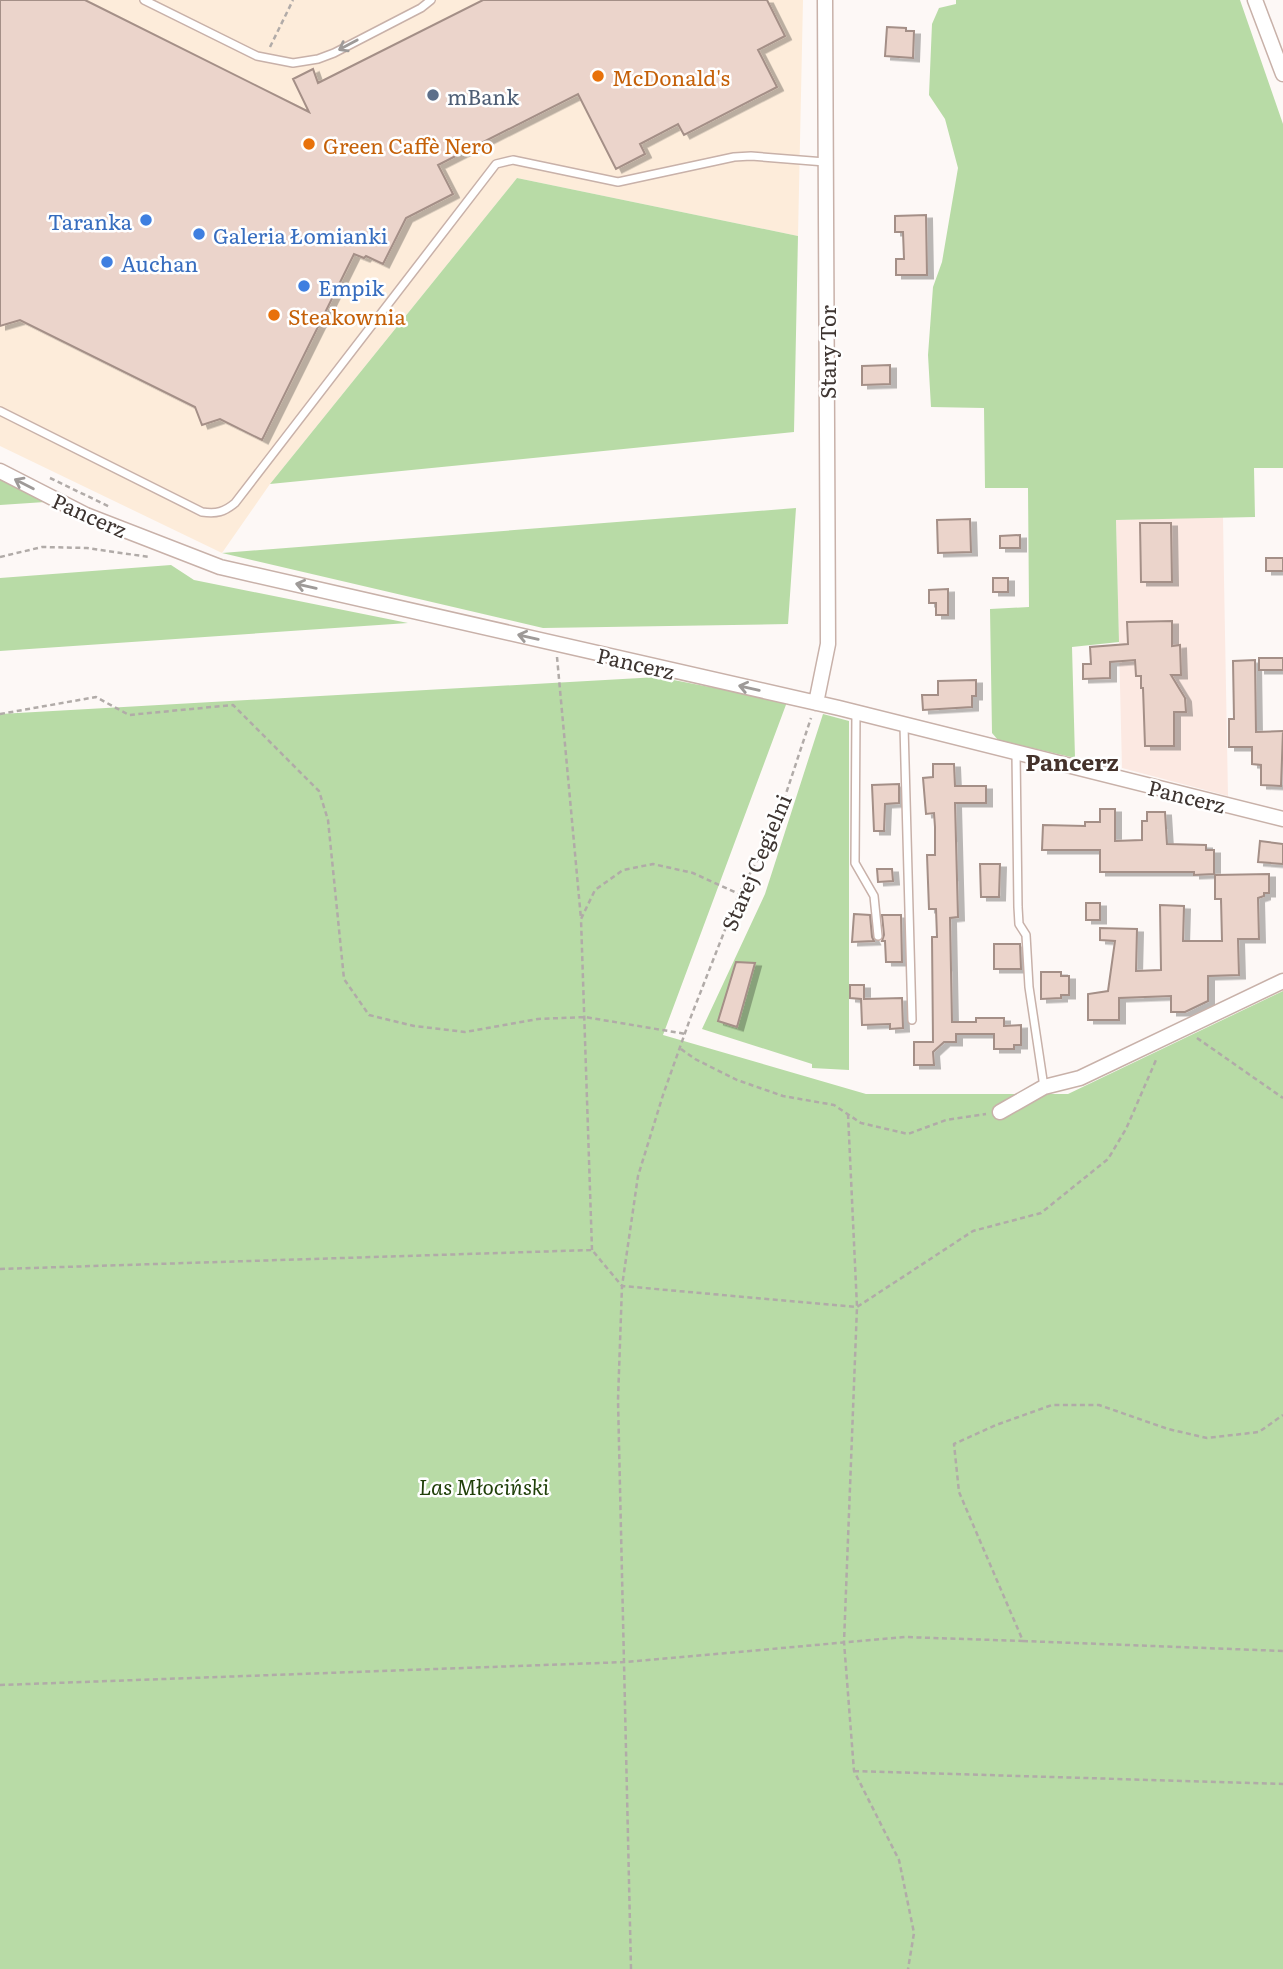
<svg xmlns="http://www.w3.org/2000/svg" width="1283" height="1969" viewBox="0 0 1283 1969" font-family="Literata,serif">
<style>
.commercial{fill:#fdecda}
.built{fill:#fce9e2}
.green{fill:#b8dba6}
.building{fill:#ebd4cb;stroke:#a48f87;stroke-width:2;filter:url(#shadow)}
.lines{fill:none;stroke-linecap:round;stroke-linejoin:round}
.service-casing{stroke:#c8b1a9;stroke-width:10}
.minor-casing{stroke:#c8b1a9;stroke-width:17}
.path{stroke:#b1aba8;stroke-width:2.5;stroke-dasharray:5 3.5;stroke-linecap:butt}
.service{stroke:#fff;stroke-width:7}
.minor{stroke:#fff;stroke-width:14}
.oneway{stroke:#9e9a98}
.food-dot{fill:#e8710a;stroke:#fff;stroke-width:2.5}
.service-dot{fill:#5c6f8a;stroke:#fff;stroke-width:2.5}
.shop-dot{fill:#3f7fe0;stroke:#fff;stroke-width:2.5}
.labels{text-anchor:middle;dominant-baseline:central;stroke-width:5;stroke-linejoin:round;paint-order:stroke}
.food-label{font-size:21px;fill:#c56008;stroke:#fff;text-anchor:start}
.service-label{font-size:21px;fill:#4e5e75;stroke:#fff;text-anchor:start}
.shop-label{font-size:21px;fill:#366cbe;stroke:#fff;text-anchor:start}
.street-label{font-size:21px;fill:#3e3531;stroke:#fff}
.park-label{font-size:21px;font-style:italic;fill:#204009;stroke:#fff}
.neighbourhood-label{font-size:23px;font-weight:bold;fill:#44322b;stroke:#fff}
</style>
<defs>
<filter id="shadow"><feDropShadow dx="6" dy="3.5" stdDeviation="0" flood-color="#0004"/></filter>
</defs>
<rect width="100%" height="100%" fill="#fdf8f6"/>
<!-- commercial -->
<path class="commercial" d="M 0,0 L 803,0 L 798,236 L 517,178 L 270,484 L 222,553 L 0,446 Z"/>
<!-- built -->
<path class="built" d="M 1223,517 L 1224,579 L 1228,796 L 1122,768 L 1116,520 Z"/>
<!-- green -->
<path class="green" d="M 956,0 L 1240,0 L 1283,124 L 1283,468 L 1254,468 L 1255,517 L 1116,520 L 1119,642 L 1072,647 L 1075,758 L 998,740 L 992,733 L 990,609 L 1029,607 L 1028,488 L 985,488 L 984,408 L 931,407 L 928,355 L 933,287 L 942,262 L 958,168 L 945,119 L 929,95 L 932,24 L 939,8 L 956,4 Z
M 517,178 L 798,236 L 794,432 L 270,484 Z
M 0,479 L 45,502 L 0,505 Z
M 796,508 L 788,624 L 543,628 L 222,553 Z
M 171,565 L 194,580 L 408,623 L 0,651 L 0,578 Z
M 658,677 L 787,702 L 663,1035 L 866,1094 L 1068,1094 L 1283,991 L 1283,1969 L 0,1969 L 0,714 Z
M 823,714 L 849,721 L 849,1070 L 812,1068 L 812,1064 L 702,1029 L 765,894 Z"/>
<!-- building -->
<path class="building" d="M 0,0 L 85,0 L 309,112 L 293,79 L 313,69 L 318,83 L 483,0 L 767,0 L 785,36 L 758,50 L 777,87 L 684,135 L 678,124 L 640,144 L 645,154 L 616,169 L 578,94 L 438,165 L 453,194 L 406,218 L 383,264 L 366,256 L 364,258 L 354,254 L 262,440 L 220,419 L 202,425 L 195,407 L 20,320 L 0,326 Z
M 887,27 L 906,28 L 906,31 L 914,31 L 913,58 L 885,56 Z
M 926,215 L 927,275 L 896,275 L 896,259 L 904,259 L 903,232 L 895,232 L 895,216 Z
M 890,365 L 890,384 L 862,385 L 862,366 Z
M 970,519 L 971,552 L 938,553 L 937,520 Z
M 1140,523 L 1171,523 L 1172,582 L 1141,582 Z
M 1020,535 L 1020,548 L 1000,548 L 1000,536 Z
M 1266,558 L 1283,558 L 1283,571 L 1266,571 Z
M 993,578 L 1008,578 L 1008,592 L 993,592 Z
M 948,589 L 948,615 L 936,615 L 936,603 L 929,603 L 929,590 Z
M 1172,621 L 1172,646 L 1180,645 L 1181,675 L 1171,675 L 1185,698 L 1186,712 L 1174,712 L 1174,746 L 1145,746 L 1143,688 L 1141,688 L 1141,676 L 1136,676 L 1135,660 L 1110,662 L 1110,678 L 1083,679 L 1083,664 L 1091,664 L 1090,647 L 1128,644 L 1127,622 Z
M 1259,658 L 1283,658 L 1283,670 L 1259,670 Z
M 1255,660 L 1256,732 L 1283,731 L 1281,786 L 1261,785 L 1261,765 L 1252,764 L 1252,747 L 1229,747 L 1229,719 L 1234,719 L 1233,661 Z
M 976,680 L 976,696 L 972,696 L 972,707 L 923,710 L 922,695 L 938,695 L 938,681 Z
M 933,764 L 954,764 L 955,786 L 986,786 L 986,803 L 955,803 L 958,917 L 950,918 L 952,1022 L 976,1022 L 976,1018 L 1004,1018 L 1004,1026 L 1021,1025 L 1021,1045 L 1014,1045 L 1014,1049 L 994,1049 L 994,1034 L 956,1034 L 956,1042 L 944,1042 L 933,1052 L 934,1065 L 914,1065 L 914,1042 L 933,1042 L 932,937 L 937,937 L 936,909 L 929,909 L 927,855 L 935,855 L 935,827 L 934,813 L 926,814 L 923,778 L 933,777 Z
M 899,784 L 899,803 L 885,804 L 884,831 L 874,831 L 872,785 Z
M 1100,809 L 1115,809 L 1115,841 L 1142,840 L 1142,821 L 1147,821 L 1147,812 L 1165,812 L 1167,844 L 1206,845 L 1206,850 L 1214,850 L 1214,874 L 1194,875 L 1194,872 L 1100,872 L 1100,850 L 1042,850 L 1043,825 L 1085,826 L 1085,822 L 1100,822 Z
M 1260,841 L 1283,844 L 1283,864 L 1258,862 Z
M 980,864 L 1000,864 L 999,897 L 981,897 Z
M 877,869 L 892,869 L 893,881 L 878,882 Z
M 1269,874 L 1269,893 L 1264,893 L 1264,896 L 1258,898 L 1259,939 L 1238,939 L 1239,975 L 1208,976 L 1208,1001 L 1185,1012 L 1171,1012 L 1171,996 L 1119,998 L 1119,1020 L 1088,1020 L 1088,994 L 1108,991 L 1115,941 L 1100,940 L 1100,928 L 1137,929 L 1136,971 L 1161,970 L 1160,905 L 1184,906 L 1183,941 L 1222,941 L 1221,899 L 1215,899 L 1215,875 Z
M 1086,903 L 1100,903 L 1100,920 L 1086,920 Z
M 854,914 L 870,915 L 872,937 L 874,941 L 852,942 Z
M 882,915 L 901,915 L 902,962 L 886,962 L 885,941 L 882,941 L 884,935 Z
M 994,944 L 1020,944 L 1021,969 L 994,969 Z
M 736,962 L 755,963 L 737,1027 L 718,1021 Z
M 1041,972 L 1061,972 L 1061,976 L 1069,976 L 1069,995 L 1061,995 L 1061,998 L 1041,999 Z
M 850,985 L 864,985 L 864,999 L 902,998 L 903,1028 L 890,1029 L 890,1024 L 862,1025 L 861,999 L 850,998 Z"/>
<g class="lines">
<!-- service casing -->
<g class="service-casing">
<path id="service" d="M 144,0 L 257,56 L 293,63 L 318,59 L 334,53 L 421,8 L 431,0
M 0,411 L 202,512 C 217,514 224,512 235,503 L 496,164 L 513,160 L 618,182 L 734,157 L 751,156 L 825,162
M 856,713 L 855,863 L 874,896 L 878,936
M 904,726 L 912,1020
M 1016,753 L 1018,907 L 1019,924 L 1026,935 L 1029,987 L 1044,1087"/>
</g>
<!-- minor casing -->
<g class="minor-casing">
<path id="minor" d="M 1255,0 L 1283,74
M 0,471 L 86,515 L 220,567 L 839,708 L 1283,819
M 816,703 L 828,644 L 825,0
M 1000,1112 L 1044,1087 L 1080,1078 L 1283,981"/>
</g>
<!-- path -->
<path class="path" d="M 270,47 L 293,0
M 50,478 L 110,507
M 0,557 L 42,547 L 87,548 L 149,557
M 557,657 L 581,919
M 0,714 L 96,697 L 129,715 L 233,705 L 319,791 L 328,820 L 344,979 L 369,1015 L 414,1026 L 465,1032 L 538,1019 L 585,1017 L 686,1034
M 1197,1038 L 1283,1098
M 681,1049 L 695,1059 L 737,1080 L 783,1096 L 834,1105 L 861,1123 L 908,1134 L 946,1120 L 986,1114
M 848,1114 L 857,1307 L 844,1642 L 854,1771 L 899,1860 L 914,1933 L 908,1969
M 592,1250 L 581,919 L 595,890 L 623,870 L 653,864 L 693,873 L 739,894
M 0,1269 L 592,1250 L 622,1286 L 857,1307 L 973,1231 L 1041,1213 L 1108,1159 L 1126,1129 L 1156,1060
M 1023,1641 L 1283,1651
M 0,1685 L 626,1662 L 905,1637 L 1023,1641 L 959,1492 L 954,1444 L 996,1425 L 1052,1405 L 1099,1405 L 1168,1429 L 1207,1438 L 1259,1432 L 1283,1415
M 854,1771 L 1283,1784
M 631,1969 L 618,1400 L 622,1286 L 638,1176 L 663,1095 L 690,1019 L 739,894 L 775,827 L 811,718"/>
<!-- service -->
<use href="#service" class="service"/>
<!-- minor -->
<use href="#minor" class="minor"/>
</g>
<!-- one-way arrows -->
<defs><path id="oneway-shaft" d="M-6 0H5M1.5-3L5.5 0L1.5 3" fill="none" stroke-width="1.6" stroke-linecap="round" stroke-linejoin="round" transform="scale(1.75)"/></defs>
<g class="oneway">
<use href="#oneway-shaft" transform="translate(348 45) rotate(152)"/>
<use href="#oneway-shaft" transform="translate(24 484) rotate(-153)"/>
<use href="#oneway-shaft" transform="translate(306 586) rotate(-167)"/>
<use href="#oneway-shaft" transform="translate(528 637) rotate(-167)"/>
<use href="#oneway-shaft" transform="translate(749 688) rotate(-167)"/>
</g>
<!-- markers -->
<g class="food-dot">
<circle cx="598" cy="76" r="7"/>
<circle cx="309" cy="144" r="7"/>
<circle cx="274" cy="315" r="7"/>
</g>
<circle class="service-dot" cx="433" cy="95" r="7"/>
<g class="shop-dot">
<circle cx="146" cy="220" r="7"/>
<circle cx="199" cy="234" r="7"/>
<circle cx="107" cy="262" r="7"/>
<circle cx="304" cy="286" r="7"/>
</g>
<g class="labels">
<!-- food labels -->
<g class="food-label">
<text x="612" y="76">McDonald's</text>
<text x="323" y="144">Green Caffè Nero</text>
<text x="288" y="315">Steakownia</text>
</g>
<!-- service labels -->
<g class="service-label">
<text x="447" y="95">mBank</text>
</g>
<!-- shop labels -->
<g class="shop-label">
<text x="132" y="220" text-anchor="end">Taranka</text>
<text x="213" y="234">Galeria Łomianki</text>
<text x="121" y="262">Auchan</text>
<text x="318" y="286">Empik</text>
</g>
<!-- street labels -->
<g class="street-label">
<text transform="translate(826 352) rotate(-90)">Stary Tor</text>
<text transform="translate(90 514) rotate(24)">Pancerz</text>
<text transform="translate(636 662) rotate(13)">Pancerz</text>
<text transform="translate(1187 795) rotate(14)">Pancerz</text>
<text transform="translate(755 862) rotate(-67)">Starej Cegielni</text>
</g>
<!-- park labels -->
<g class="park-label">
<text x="484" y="1485">Las Młociński</text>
</g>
<!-- neighbourhood labels -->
<g class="neighbourhood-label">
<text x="1072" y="761">Pancerz</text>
</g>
</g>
</svg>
